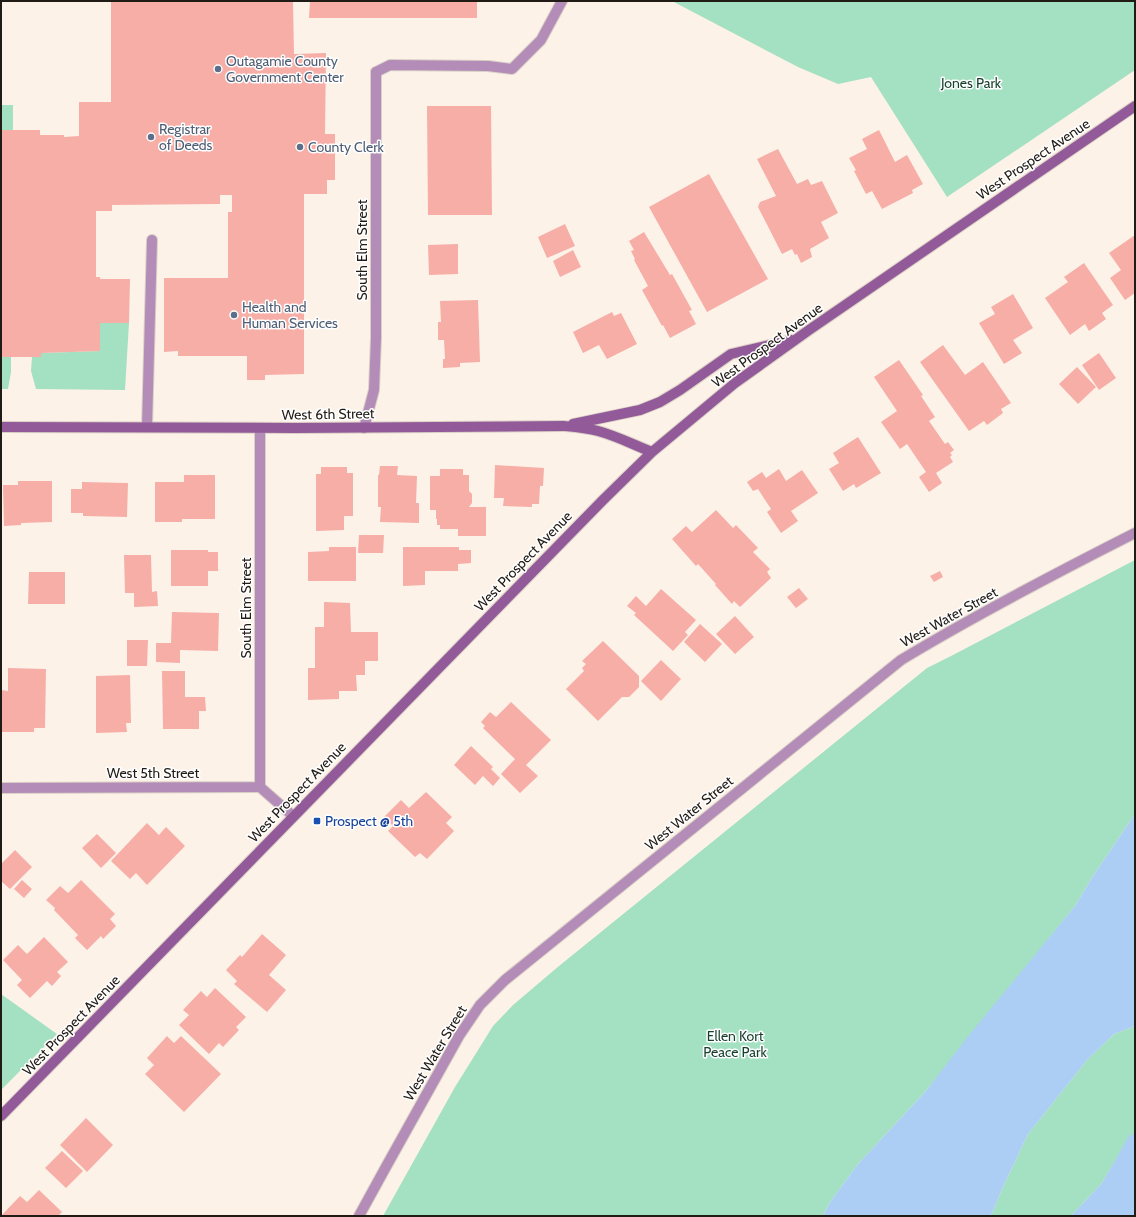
<svg xmlns="http://www.w3.org/2000/svg" width="1136" height="1217" viewBox="0 0 1136 1217" font-family="Cabin,sans-serif">
<style>
.green{fill:#a4e0c2}
.water{fill:#accef4}
.building{fill:#f6aea7}
.lines{fill:none;stroke-linecap:round;stroke-linejoin:round}
.service-casing{stroke:#dad0c6;stroke-width:12}
.minor-casing{stroke:#dad0c6;stroke-width:12}
.tertiary-casing{stroke:#dad0c6;stroke-width:12}
.secondary-casing{stroke:#dad0c6;stroke-width:12}
.service{stroke:#b38db8;stroke-width:10}
.minor{stroke:#b38db8;stroke-width:10}
.tertiary{stroke:#b38db8;stroke-width:10}
.secondary{stroke:#925a99;stroke-width:10}
.service-dot{fill:#5c6f8a;stroke:#fff;stroke-width:1.5}
.transit-dot{fill:#1a4fb4;stroke:#fff;stroke-width:1.5}
.labels{text-anchor:middle;dominant-baseline:central;stroke-width:3;stroke-linejoin:round;paint-order:stroke}
.service-label{font-size:14px;fill:#4e5e75;stroke:#fff;text-anchor:start}
.park-label{font-size:14px;fill:#173f2e;stroke:#fff}
.street-label{font-size:14px;fill:#211b15;stroke:#fff}
.transit-label{font-size:14px;fill:#164399;stroke:#fff;text-anchor:start}
</style>
<rect width="100%" height="100%" fill="#fdf2e8"/>
<!-- green -->
<path class="green" d="M 672,1 L 1135,1 L 1135,70 L 947,197 L 871,77 L 838,84 L 798,67 Z
M 1,105 L 13,105 L 13,130 L 1,130 Z
M 103,322 L 129,323 L 125,390 L 36,389 L 31,371 L 32,357 L 41,353 L 100,351 L 100,323 Z
M 1,357 L 11,357 L 11,372 L 8,389 L 1,389 Z
M 1135,560 L 1135,814 L 1093,876 L 1075,906 L 925,1092 L 858,1164 L 830,1202 L 823,1216 L 383,1216 L 455,1087 L 493,1026 L 513,1005 L 559,966 L 927,668 L 953,655 Z
M 1,994 L 57,1034 L 1,1090 Z
M 1135,1026 L 1135,1133 L 1129,1137 L 1102,1183 L 1071,1216 L 991,1216 L 1002,1189 L 1028,1134 L 1087,1060 L 1114,1034 Z"/>
<!-- water -->
<path class="water" d="M 1135,814 L 1135,1026 L 1114,1034 L 1087,1060 L 1028,1134 L 1002,1189 L 991,1216 L 823,1216 L 830,1202 L 858,1164 L 925,1092 L 966,1039 L 1075,906 L 1093,876 Z
M 1135,1133 L 1135,1216 L 1071,1216 L 1102,1183 L 1129,1136 Z"/>
<!-- building -->
<path class="building" d="M 111,1 L 293,1 L 294,54 L 326,53 L 325,134 L 335,134 L 335,180 L 327,180 L 327,194 L 304,194 L 304,374 L 265,375 L 265,380 L 247,380 L 247,356 L 178,356 L 178,351 L 164,352 L 164,278 L 228,278 L 228,212 L 232,212 L 232,195 L 220,195 L 220,204 L 112,205 L 112,211 L 96,211 L 96,277 L 100,277 L 100,279 L 130,279 L 129,323 L 100,323 L 100,351 L 41,353 L 41,357 L 1,357 L 1,130 L 40,130 L 40,135 L 64,135 L 64,137 L 79,136 L 79,102 L 111,102 Z
M 310,1 L 477,1 L 477,18 L 309,18 Z
M 427,106 L 491,106 L 492,215 L 428,215 Z
M 879,130 L 895,162 L 907,155 L 923,184 L 912,190 L 913,193 L 882,209 L 872,191 L 866,194 L 854,171 L 856,170 L 849,158 L 867,149 L 862,139 Z
M 778,149 L 797,184 L 808,179 L 811,185 L 822,181 L 838,213 L 821,222 L 829,238 L 810,249 L 812,257 L 801,263 L 797,254 L 795,255 L 792,249 L 782,254 L 758,207 L 760,202 L 776,196 L 757,159 Z
M 709,174 L 768,279 L 707,312 L 649,207 Z
M 565,224 L 575,246 L 547,258 L 538,237 Z
M 644,232 L 670,275 L 672,274 L 692,310 L 689,311 L 696,324 L 670,338 L 663,325 L 662,326 L 642,290 L 648,286 L 634,260 L 635,259 L 631,251 L 634,250 L 629,241 Z
M 1135,235 L 1135,293 L 1125,300 L 1110,278 L 1121,270 L 1109,253 Z
M 458,244 L 458,274 L 429,275 L 428,245 Z
M 573,250 L 581,267 L 560,277 L 553,261 Z
M 1084,263 L 1113,305 L 1102,313 L 1106,319 L 1089,331 L 1085,324 L 1070,335 L 1045,298 L 1068,282 L 1064,277 Z
M 1013,294 L 1033,328 L 1013,340 L 1022,353 L 1004,364 L 979,323 L 995,314 L 991,307 Z
M 478,300 L 480,362 L 460,363 L 460,367 L 443,368 L 443,359 L 445,359 L 444,340 L 438,340 L 438,322 L 441,322 L 440,301 Z
M 612,312 L 614,316 L 621,313 L 637,344 L 607,359 L 599,345 L 583,353 L 573,332 Z
M 943,345 L 965,375 L 983,362 L 1011,403 L 1001,409 L 1003,413 L 987,425 L 984,421 L 969,431 L 920,362 Z
M 1099,353 L 1116,378 L 1099,390 L 1082,365 Z
M 899,360 L 923,395 L 921,396 L 935,417 L 929,421 L 945,444 L 948,442 L 954,450 L 950,453 L 952,455 L 950,457 L 953,462 L 936,473 L 942,483 L 929,492 L 919,477 L 926,472 L 907,444 L 900,449 L 881,422 L 897,411 L 874,377 Z
M 1077,367 L 1096,387 L 1078,404 L 1059,384 Z
M 858,437 L 881,473 L 856,488 L 854,484 L 843,491 L 829,469 L 839,463 L 833,453 Z
M 495,465 L 544,468 L 543,486 L 540,486 L 539,504 L 532,504 L 532,507 L 503,506 L 504,498 L 494,498 Z
M 380,466 L 398,466 L 397,475 L 417,476 L 416,503 L 419,503 L 419,523 L 380,522 L 381,507 L 378,507 L 378,475 L 379,475 Z
M 321,467 L 347,467 L 347,473 L 353,473 L 353,516 L 344,516 L 344,530 L 316,531 L 316,474 L 321,474 Z
M 440,469 L 463,469 L 463,475 L 469,475 L 469,491 L 472,494 L 472,503 L 469,507 L 486,507 L 486,536 L 458,536 L 458,529 L 440,529 L 440,525 L 437,525 L 437,519 L 436,519 L 436,510 L 430,510 L 430,476 L 440,476 Z
M 779,469 L 786,481 L 802,470 L 818,493 L 791,511 L 798,521 L 781,533 L 767,512 L 771,509 L 758,489 L 753,491 L 747,482 L 762,472 L 766,478 Z
M 184,475 L 215,475 L 215,519 L 182,519 L 182,522 L 155,522 L 155,482 L 184,482 Z
M 18,481 L 52,481 L 52,522 L 21,523 L 21,525 L 4,526 L 3,485 L 18,485 Z
M 82,482 L 128,483 L 127,517 L 83,516 L 83,513 L 71,513 L 71,489 L 82,489 Z
M 716,510 L 733,528 L 736,525 L 758,548 L 753,552 L 770,569 L 767,572 L 771,578 L 740,607 L 734,601 L 732,604 L 715,585 L 716,584 L 698,564 L 696,566 L 672,539 L 686,526 L 692,532 Z
M 359,535 L 384,535 L 383,553 L 358,553 Z
M 329,547 L 356,547 L 356,581 L 308,581 L 308,552 L 329,551 Z
M 403,547 L 459,547 L 459,550 L 471,550 L 471,563 L 458,564 L 458,571 L 425,571 L 425,585 L 403,586 Z
M 171,550 L 208,550 L 208,552 L 218,552 L 218,571 L 208,571 L 208,586 L 171,586 Z
M 124,555 L 151,555 L 152,592 L 157,591 L 158,606 L 134,607 L 134,593 L 125,593 Z
M 940,571 L 943,577 L 934,582 L 930,576 Z
M 29,572 L 65,572 L 65,604 L 28,604 Z
M 799,588 L 808,599 L 796,608 L 787,597 Z
M 661,589 L 696,620 L 685,632 L 688,635 L 673,651 L 634,615 L 636,613 L 627,606 L 636,596 L 646,606 Z
M 324,602 L 350,603 L 351,632 L 378,632 L 378,661 L 365,661 L 365,675 L 356,675 L 357,691 L 339,691 L 339,699 L 308,700 L 308,668 L 315,668 L 315,627 L 324,627 Z
M 172,612 L 219,613 L 218,651 L 180,650 L 180,663 L 156,662 L 156,643 L 171,643 Z
M 735,616 L 754,637 L 735,654 L 716,634 Z
M 700,624 L 722,644 L 705,662 L 684,642 Z
M 127,640 L 148,640 L 147,666 L 127,666 Z
M 603,641 L 639,676 L 639,687 L 629,697 L 622,697 L 598,721 L 566,689 L 584,671 L 582,668 L 586,664 L 582,661 Z
M 661,660 L 681,679 L 661,701 L 641,681 Z
M 8,668 L 46,669 L 45,728 L 34,728 L 34,732 L 1,732 L 1,690 L 8,691 Z
M 162,671 L 185,671 L 185,697 L 205,697 L 206,711 L 199,711 L 199,729 L 163,729 Z
M 130,675 L 131,723 L 126,723 L 127,732 L 96,733 L 96,676 Z
M 511,702 L 551,740 L 526,765 L 538,776 L 520,793 L 501,774 L 515,759 L 483,728 L 485,726 L 481,722 L 490,712 L 496,717 Z
M 471,746 L 493,767 L 491,769 L 500,778 L 493,786 L 483,776 L 475,785 L 454,765 Z
M 426,792 L 452,817 L 446,823 L 454,831 L 427,859 L 420,853 L 415,857 L 388,831 L 393,826 L 384,817 L 401,800 L 409,808 Z
M 147,823 L 159,835 L 166,827 L 185,846 L 147,885 L 136,873 L 130,879 L 111,861 Z
M 97,834 L 116,853 L 101,868 L 82,848 Z
M 15,850 L 32,867 L 10,889 L 1,881 L 1,864 Z
M 22,880 L 32,889 L 24,898 L 14,889 Z
M 81,880 L 115,914 L 110,919 L 116,926 L 103,939 L 101,936 L 87,950 L 75,938 L 78,935 L 54,910 L 55,908 L 46,900 L 60,886 L 68,893 Z
M 262,934 L 286,955 L 269,975 L 286,990 L 267,1012 L 234,984 L 237,981 L 226,970 L 240,955 L 242,957 Z
M 44,937 L 68,962 L 57,972 L 61,976 L 52,986 L 47,981 L 30,998 L 17,985 L 22,980 L 3,960 L 18,945 L 27,954 Z
M 215,988 L 246,1017 L 236,1027 L 239,1030 L 223,1047 L 219,1043 L 209,1054 L 179,1025 L 189,1015 L 183,1010 L 201,991 L 207,997 Z
M 167,1036 L 174,1043 L 181,1036 L 221,1074 L 184,1112 L 145,1074 L 154,1065 L 147,1058 Z
M 86,1118 L 113,1145 L 87,1172 L 60,1145 Z
M 62,1151 L 83,1171 L 66,1188 L 45,1168 Z
M 39,1190 L 62,1212 L 58,1216 L 1,1216 L 20,1196 L 27,1202 Z"/>
<g class="lines">
<!-- service casing -->
<g class="service-casing">
<path id="service" d="M 376,72 L 390,65 L 488,66 L 512,69 L 541,40 L 562,1
M 147,427 L 152,240"/>
</g>
<!-- minor casing -->
<g class="minor-casing">
<path id="minor" d="M 260,428 L 260,787
M 364,428 L 374,390 L 376,338 L 376,72
M 1,788 L 260,787 L 293,816"/>
</g>
<!-- tertiary casing -->
<g class="tertiary-casing">
<path id="tertiary" d="M 359,1216 L 387,1165 L 459,1036 L 480,1005 L 505,980 L 901,660 C 977,614 1056,573 1135,533"/>
</g>
<!-- secondary casing -->
<g class="secondary-casing">
<path id="secondary" d="M 573,424 L 640,410 L 660,402 L 680,390 L 731,354 L 791,340
M 1,427 L 295,428 L 564,426 C 575,427 587,428 598,431 C 617,436 634,445 652,452
M 1,1116 L 603,500 L 652,452 L 735,383 L 809,330 L 1135,106"/>
</g>
<!-- service -->
<use href="#service" class="service"/>
<!-- minor -->
<use href="#minor" class="minor"/>
<!-- tertiary -->
<use href="#tertiary" class="tertiary"/>
<!-- secondary -->
<use href="#secondary" class="secondary"/>
</g>
<!-- markers -->
<g class="service-dot">
<circle cx="218" cy="69" r="4"/>
<circle cx="151" cy="137" r="4"/>
<circle cx="300" cy="147" r="4"/>
<circle cx="234" cy="315" r="4"/>
</g>
<rect class="transit-dot" x="313" y="817" width="8" height="8" rx="2"/>
<g class="labels">
<!-- service labels -->
<g class="service-label">
<text x="226" y="61">Outagamie County<tspan x="226" dy="16">Government Center</tspan></text>
<text x="159" y="129">Registrar<tspan x="159" dy="16">of Deeds</tspan></text>
<text x="308" y="147">County Clerk</text>
<text x="242" y="307">Health and<tspan x="242" dy="16">Human Services</tspan></text>
</g>
<!-- park labels -->
<g class="park-label">
<text x="971" y="83">Jones Park</text>
<text x="735" y="1036">Ellen Kort<tspan x="735" dy="16">Peace Park</tspan></text>
</g>
<!-- street labels -->
<g class="street-label">
<text transform="translate(1033 159) rotate(-34)">West Prospect Avenue</text>
<text transform="translate(362 250) rotate(-90)">South Elm Street</text>
<text transform="translate(767 345) rotate(-36)">West Prospect Avenue</text>
<text transform="translate(328 414) rotate(-1)">West 6th Street</text>
<text transform="translate(523 561) rotate(-46)">West Prospect Avenue</text>
<text transform="translate(246 608) rotate(-90)">South Elm Street</text>
<text transform="translate(949 617) rotate(-29)">West Water Street</text>
<text x="153" y="773">West 5th Street</text>
<text transform="translate(297 792) rotate(-46)">West Prospect Avenue</text>
<text transform="translate(689 813) rotate(-39)">West Water Street</text>
<text transform="translate(71 1025) rotate(-46)">West Prospect Avenue</text>
<text transform="translate(435 1053) rotate(-59)">West Water Street</text>
</g>
<!-- transit labels -->
<g class="transit-label">
<text x="325" y="821">Prospect @ 5th</text>
</g>
</g>
<!-- border -->
<rect width="1136" height="1217" fill="none" stroke="#211b15" stroke-width="4"/>
</svg>
